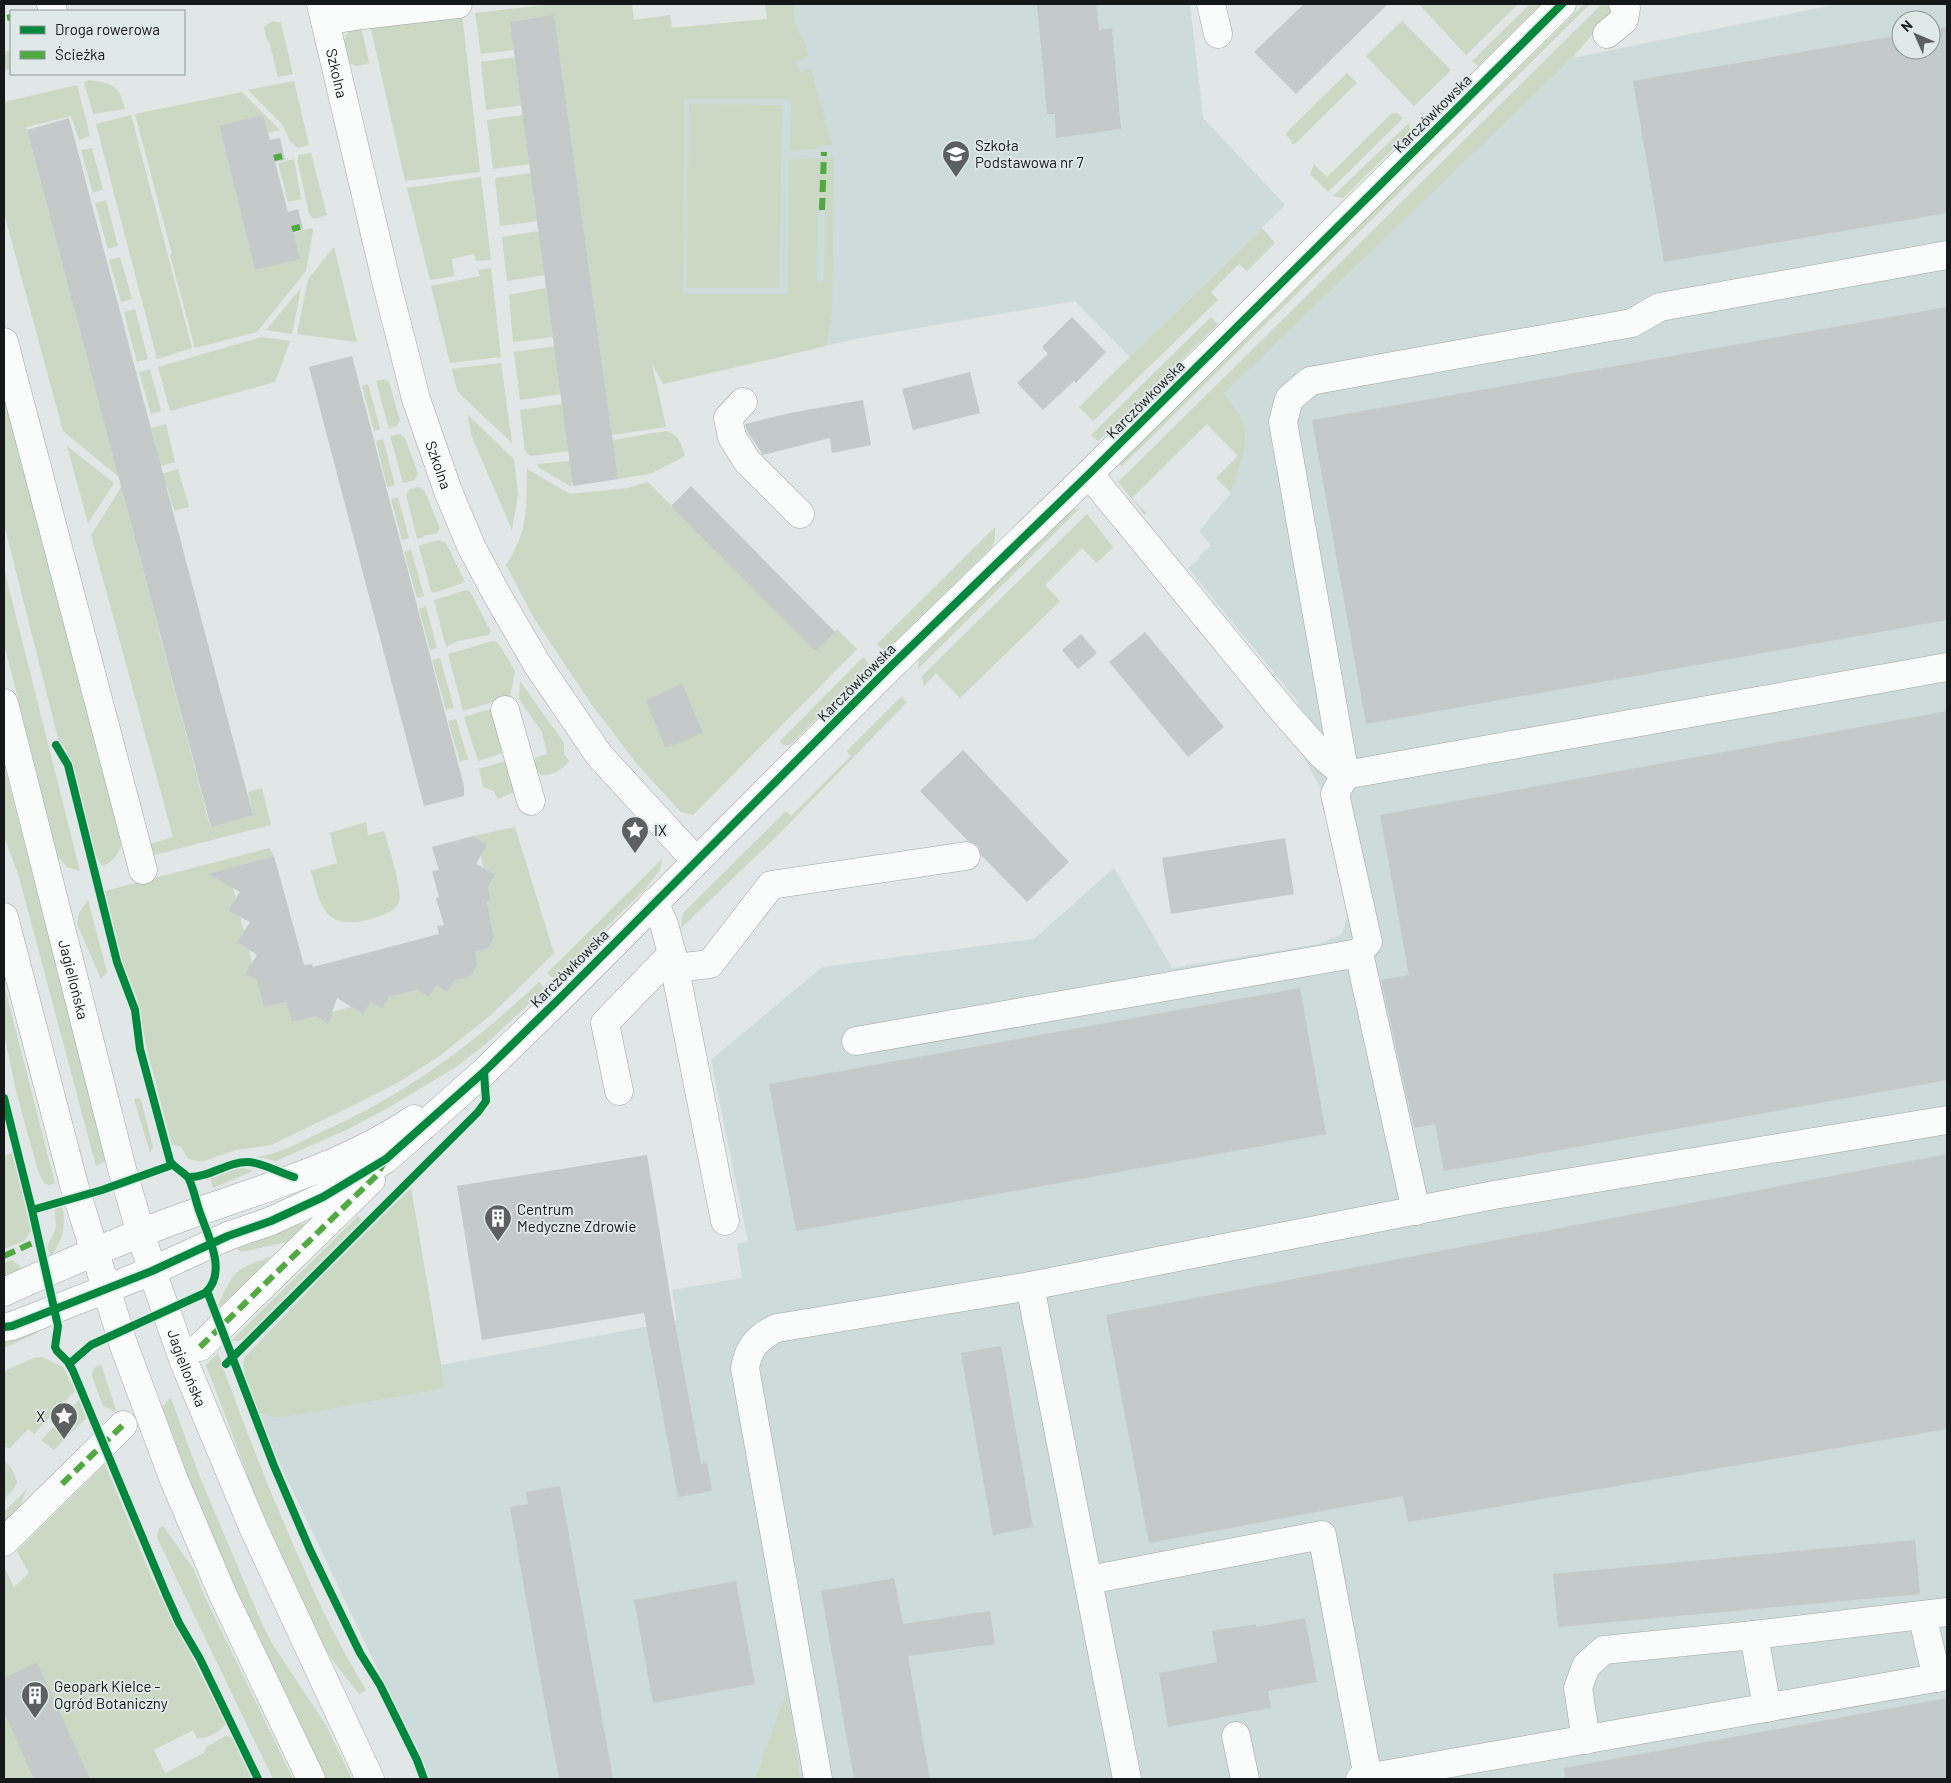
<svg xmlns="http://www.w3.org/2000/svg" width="1951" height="1783" viewBox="0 0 1951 1783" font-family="Barlow,sans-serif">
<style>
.built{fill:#cddbda;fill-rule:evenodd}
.green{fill:#cbd8c3;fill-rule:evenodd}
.building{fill:#c4c9c9}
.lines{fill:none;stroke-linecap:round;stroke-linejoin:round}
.minor-casing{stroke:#9fa3a3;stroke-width:29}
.minor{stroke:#fafbfb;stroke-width:28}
.quiet{stroke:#51a942;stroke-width:6;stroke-dasharray:12 6;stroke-linecap:butt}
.cycleway-casing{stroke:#dee9e8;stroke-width:11}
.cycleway{stroke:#00873e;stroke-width:8}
.labels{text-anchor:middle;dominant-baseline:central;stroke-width:4;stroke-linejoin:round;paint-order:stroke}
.street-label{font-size:15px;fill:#141818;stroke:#dee9e8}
.poi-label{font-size:15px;fill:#141818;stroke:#dee9e8;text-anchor:start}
</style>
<rect width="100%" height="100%" fill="#e1e6e6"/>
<!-- built -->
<path class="built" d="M 765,4 L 1190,4 L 1203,118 L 1285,205 L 1130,357 L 1075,301 L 860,338 L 663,384 L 672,28 L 767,19 Z
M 1839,4 L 1947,4 L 1947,1779 L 430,1779 L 271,1445 L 258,1411 L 445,1388 L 441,1365 L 677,1321 L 672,1290 L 742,1278 L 737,1244 L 748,1241 L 711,1060 L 822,967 L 1034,939 L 1114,868 L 1172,968 L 1319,944 L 1342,934 L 1348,915 L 1322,791 L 1301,752 L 1277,723 L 1299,703 L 1188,568 L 1200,559 L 1199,556 L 1211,546 L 1199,531 L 1231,493 L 1243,450 L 1243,422 L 1223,393 L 1572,58 ZM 1901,20 L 1931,20 L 1931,50 L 1901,50 Z"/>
<!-- green -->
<path class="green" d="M 555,4 L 632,4 L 634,20 L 670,15 L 672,28 L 767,19 L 765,4 L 793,4 L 795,26 L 805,43 L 808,57 L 795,62 L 800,72 L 811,69 L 832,145 L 818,146 L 818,148 L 790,151 L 791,99 L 684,99 L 683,294 L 788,294 L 789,160 L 834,157 L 832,314 L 826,346 L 663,384 L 652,364 L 666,427 L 612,435 L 554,16 L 511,22 L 514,50 L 481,54 L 475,13 ZM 825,210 L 824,281 L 817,282 L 818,211 Z
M 1419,4 L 1518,4 L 1466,55 Z
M 1530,4 L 1541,4 L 1478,66 L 1472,61 Z
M 1584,4 L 1590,4 L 1122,466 L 1118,463 Z
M 1602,4 L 1617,4 L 1620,15 L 1597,29 L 1572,58 L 1224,393 C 1229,403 1240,413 1243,423 C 1250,444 1237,473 1231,493 L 1216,478 L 1238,456 L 1207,424 L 1132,498 L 1146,513 L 1145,515 L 1118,482 Z
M 462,13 L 480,172 L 405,181 L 370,24 Z
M 273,21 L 281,23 L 293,74 L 278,77 L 269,41 L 267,41 L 264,27 L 269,23 Z
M 1402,21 L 1451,70 L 1414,106 L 1366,56 Z
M 361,26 L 369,63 L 356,66 L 346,62 C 343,45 340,31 361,26 Z
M 11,50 L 11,69 L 4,71 L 4,52 Z
M 515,57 L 522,105 L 486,110 L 481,62 Z
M 1347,73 L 1357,83 L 1296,143 L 1292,144 L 1291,140 L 1285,134 Z
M 89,80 C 113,84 119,84 125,109 L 93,114 L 84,82 Z
M 294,81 L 309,145 L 298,148 L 290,141 L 282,124 L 248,90 Z
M 77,85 L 90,136 L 79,140 L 71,116 L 26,127 L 114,458 L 156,446 L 151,428 L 166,424 L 175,462 L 120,478 L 63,431 L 4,213 L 4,102 Z
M 242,92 L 280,130 L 268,133 L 263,115 L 219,127 L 255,270 L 299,259 L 293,233 L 311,228 L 313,230 L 306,271 L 257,332 L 195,348 L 170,255 L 172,254 L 135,114 Z
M 689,104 L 782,105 L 779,288 L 687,288 Z
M 1397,113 L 1403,118 L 1328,192 L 1310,174 L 1314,164 L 1327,177 L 1391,114 Z
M 131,115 L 192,348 L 157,359 L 96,124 Z
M 523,115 L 530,164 L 493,169 L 487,120 Z
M 1409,123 L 1410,132 L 1343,198 L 1333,196 Z
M 92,148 L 103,189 L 93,193 L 81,150 Z
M 311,153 L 327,215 L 314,219 L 309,214 L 298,162 L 298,155 Z
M 294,159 L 301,199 L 288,202 L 278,163 Z
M 531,173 L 537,221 L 500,226 L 495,178 Z
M 481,177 L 491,260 L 476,261 L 474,254 L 452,259 L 454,276 L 430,280 L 407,188 Z
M 106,200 L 118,246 L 108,249 L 95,203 Z
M 1262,228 L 1275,243 L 1247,271 L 1239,264 L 1211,292 L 1218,300 L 1093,421 L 1079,407 Z
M 539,231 L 545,275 L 507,281 L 502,237 Z
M 334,247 L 357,342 L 297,334 L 308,279 Z
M 120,257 L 132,299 L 121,302 L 109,260 Z
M 491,268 L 501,357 L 450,363 L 431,286 L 480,276 L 478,270 Z
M 301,288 L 292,334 L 266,330 Z
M 546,288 L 553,337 L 513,342 L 509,295 Z
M 135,309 L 148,359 L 137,362 L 124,312 Z
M 1211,317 L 1218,324 L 1098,441 L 1091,435 Z
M 262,337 L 290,341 L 275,382 L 170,411 L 158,367 Z
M 555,346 L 561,394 L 520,400 L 514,352 Z
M 501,363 L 512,443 L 462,396 L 457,390 L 452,369 Z
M 150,369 L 161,411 L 151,414 L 139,372 Z
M 384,379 L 389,382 L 400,420 L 397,426 L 389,429 L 376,381 Z
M 368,384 L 380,429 L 374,431 L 362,386 Z
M 4,385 L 122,838 C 122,851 114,862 102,866 L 93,850 L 72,765 L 59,742 L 4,524 Z
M 562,404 L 569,451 L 530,456 L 525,451 L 520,410 Z
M 467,414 L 514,459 L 518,495 L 512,530 L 472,437 Z
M 666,431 C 680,435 681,444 685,456 L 650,474 L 618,479 L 612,440 Z
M 399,434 L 405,438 L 418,474 L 415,480 L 403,483 L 390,436 Z
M 383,439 L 395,485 L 387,487 L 376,441 Z
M 67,446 L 114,483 L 88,523 Z
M 570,461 L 573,483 L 571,483 L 572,487 L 539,468 L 537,464 Z
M 178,469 L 189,507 L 174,511 L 167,486 L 124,498 L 210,826 L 253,815 L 248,792 L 262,788 L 271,825 L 154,855 L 147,845 L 173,837 L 91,535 L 122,486 Z
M 527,469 L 570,494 L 628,488 L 648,482 L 815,651 L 837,629 L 857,649 L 693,815 L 681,812 L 637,764 L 592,705 L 535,620 L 506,565 C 529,530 526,508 527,469 Z
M 418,487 L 424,490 L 440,528 L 436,534 L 424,535 L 424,537 L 417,539 L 406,494 L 410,489 Z
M 398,497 L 409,538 L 402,540 L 391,499 Z
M 1081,507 L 918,669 L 919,660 L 1068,512 Z
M 1087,514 L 1113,547 L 1097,563 L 1082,548 L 1045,585 L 1060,601 L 960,698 L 936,673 L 924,686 L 922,676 Z
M 995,527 L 995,540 L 992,547 L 888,649 L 882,649 L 877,644 Z
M 439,540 L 446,543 L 465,582 L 434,593 L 431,591 L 419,547 L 420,545 Z
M 411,549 L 424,596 L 417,598 L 404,552 Z
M 4,569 L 80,871 L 67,867 L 58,857 L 4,644 Z
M 466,590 L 470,591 L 491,632 L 488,635 L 458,641 L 446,647 L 434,600 Z
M 426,606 L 437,648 L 430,650 L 419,609 Z
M 493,641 L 498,643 L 515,671 L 510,697 L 463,711 L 448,654 Z
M 863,657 L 868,663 L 867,669 L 790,745 L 783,745 L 780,741 Z
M 440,658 L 454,708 L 446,710 L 432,660 Z
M 520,681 L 564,743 L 564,754 L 569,761 C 562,770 552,776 541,775 L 535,768 L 535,758 L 547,754 L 542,732 L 519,699 Z
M 901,697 L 907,702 L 777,836 L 681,928 L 683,913 L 786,811 L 791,816 L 851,756 L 847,751 Z
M 494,708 L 508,751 L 478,761 L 464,717 Z
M 456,719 L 468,759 L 460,762 L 448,721 Z
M 509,760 L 515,787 L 512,793 L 498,799 L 494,791 L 483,787 L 479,769 Z
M 4,765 L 107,1160 L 96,1166 L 19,877 L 4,836 Z
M 366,822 L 368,835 L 384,831 C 388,846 403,888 399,902 C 396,915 357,924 344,922 C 338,921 332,918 328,914 C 318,904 315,884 311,871 L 337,863 L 330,833 Z
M 515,827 L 554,953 L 491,1015 L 438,1057 L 399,1082 L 358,1103 L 271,1145 L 236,1150 L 204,1161 L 196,1161 L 188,1158 L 180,1146 L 172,1145 L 147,1050 L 137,997 L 124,967 L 105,891 L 269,848 L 274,856 L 228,869 L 236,899 L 228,911 L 240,917 L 244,931 L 237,942 L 249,950 L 252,963 L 245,974 L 257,980 L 264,1007 L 286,1002 L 292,1022 L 316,1016 L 327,1024 L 332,1012 L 351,1007 L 363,1014 L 371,1002 L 382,1009 L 389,997 L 417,990 L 429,997 L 436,985 L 447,992 L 455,980 L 471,976 L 477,966 L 475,952 L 488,948 L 494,938 L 487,902 L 491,900 L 488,888 L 495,874 L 483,867 L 481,856 L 486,845 L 473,836 Z
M 662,859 L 660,870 L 646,888 L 554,979 L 547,973 Z
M 88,900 L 107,972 L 101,979 L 77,924 L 79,913 Z
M 539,982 L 545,989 L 488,1042 L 456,1067 L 388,1108 L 346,1130 L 276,1161 L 257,1157 C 278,1154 298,1143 317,1134 C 405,1095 469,1048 539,982 Z
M 4,985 L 55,1183 L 49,1185 L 44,1183 L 38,1171 L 17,1095 L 4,1034 Z
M 138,1098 L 141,1100 L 153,1147 L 150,1153 L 134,1099 Z
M 13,1153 L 31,1231 L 24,1241 L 4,1249 L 4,1156 Z
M 241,1167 L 253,1171 L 213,1188 L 210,1178 Z
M 411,1188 L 445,1388 L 283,1417 L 274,1417 L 258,1412 C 251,1401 239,1369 245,1357 L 324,1274 Z
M 62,1206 C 67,1225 62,1241 51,1256 L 47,1247 L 56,1228 L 55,1209 Z
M 358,1216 L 362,1220 L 243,1339 L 240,1341 L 231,1341 Z
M 309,1222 L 287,1242 L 242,1252 L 238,1250 L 235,1243 Z
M 272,1256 L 219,1308 L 218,1306 C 234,1269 235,1270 272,1256 Z
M 12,1260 L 25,1270 L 4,1279 L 4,1263 Z
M 38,1328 L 37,1333 L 4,1348 L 4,1343 Z
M 218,1353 C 250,1443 285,1531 326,1617 C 338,1642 352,1666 366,1690 L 359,1694 L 333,1661 L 321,1643 L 306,1612 L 255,1495 L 206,1365 Z
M 42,1357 L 63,1367 L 75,1391 L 34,1434 L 28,1429 L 10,1448 L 4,1447 L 4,1371 L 34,1358 Z
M 101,1364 L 116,1410 L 115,1411 L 103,1406 L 92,1376 L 93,1369 Z
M 171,1398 L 199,1475 L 262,1624 L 273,1645 L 326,1725 L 352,1779 L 324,1779 L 212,1540 L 162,1407 Z
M 79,1400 L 86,1418 L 54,1450 L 41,1440 Z
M 4,1460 L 12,1469 L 17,1482 L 13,1490 L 4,1499 Z
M 105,1464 L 151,1576 L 226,1724 C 221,1731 206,1740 197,1738 L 193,1730 L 154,1750 L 165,1773 L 204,1753 L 206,1747 L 226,1736 L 232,1737 L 252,1779 L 4,1779 L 4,1567 L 14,1587 L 29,1573 L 17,1551 Z
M 27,1489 L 20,1506 L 4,1523 L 4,1512 Z
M 163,1526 L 193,1568 L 206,1599 L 293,1779 L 273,1779 L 157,1538 L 159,1528 Z
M 787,1691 L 800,1779 L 755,1779 Z"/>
<!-- building -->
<path class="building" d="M 1037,4 L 1096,4 L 1099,30 L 1112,28 L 1121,129 L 1056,138 L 1055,114 L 1047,114 Z
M 1304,4 L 1388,4 L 1296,94 L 1254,52 Z
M 554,15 L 618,479 L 573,486 L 510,22 Z
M 1947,27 L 1947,213 L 1664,262 L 1633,81 L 1901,35 L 1901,50 L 1931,50 L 1931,30 Z
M 263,115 L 270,140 L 280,138 L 285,160 L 275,162 L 288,212 L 298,209 L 303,229 L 293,232 L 300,259 L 255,270 L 219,126 Z
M 69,118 L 253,815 L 211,827 L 27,130 Z
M 1947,307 L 1947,620 L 1366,724 L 1312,420 Z
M 1072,317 L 1106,352 L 1076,383 L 1074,381 L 1043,410 L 1017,383 L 1048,354 L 1042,347 Z
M 352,356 L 464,786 L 464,796 L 424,806 L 309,367 Z
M 970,372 L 980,413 L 913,430 L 902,389 Z
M 863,400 L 871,445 L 832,453 L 830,438 L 763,455 L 747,431 L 745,424 L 790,413 Z
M 691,486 L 835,632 L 815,651 L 671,506 Z
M 1145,632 L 1224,727 L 1188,757 L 1109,662 Z
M 1081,634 L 1097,653 L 1078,669 L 1062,650 Z
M 682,684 L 703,733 L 665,748 L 646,700 Z
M 1947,711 L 1947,1080 L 1444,1171 L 1435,1124 L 1414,1128 L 1381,980 L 1409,975 L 1380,815 Z
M 963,750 L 1069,862 L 1027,902 L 981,855 L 978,846 L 968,841 L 920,791 Z
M 473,836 L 487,845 L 476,864 L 495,874 L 488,888 L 491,901 L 487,902 L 494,938 L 488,948 L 475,952 L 477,966 L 471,976 L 455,980 L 447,992 L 436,985 L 429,997 L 417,990 L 389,997 L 382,1009 L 371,1002 L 363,1014 L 337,998 L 328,1024 L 316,1016 L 292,1022 L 286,1002 L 264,1007 L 257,980 L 245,974 L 257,955 L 237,942 L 250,922 L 228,911 L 240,892 L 208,874 L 274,856 L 304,965 L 312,964 L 313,967 L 439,934 L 437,926 L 444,925 L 436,898 L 439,897 L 432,871 L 439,870 L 432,847 Z
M 1285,838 L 1294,894 L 1171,914 L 1162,858 Z
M 1300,988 L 1326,1134 L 796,1231 L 769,1084 Z
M 1947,1154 L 1947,1429 L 1408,1522 L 1403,1496 L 1149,1543 L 1106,1315 Z
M 647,1155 L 672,1307 L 701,1464 L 707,1463 L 712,1491 L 678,1497 L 644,1313 L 482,1340 L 457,1186 Z
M 1001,1346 L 1033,1527 L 993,1535 L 961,1353 Z
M 560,1486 L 594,1674 L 613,1779 L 559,1779 L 542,1688 L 510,1507 L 528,1504 L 526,1492 Z
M 1915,1540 L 1920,1594 L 1558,1627 L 1553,1574 Z
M 894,1578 L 903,1624 L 990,1611 L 995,1644 L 908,1656 L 930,1779 L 854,1779 L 821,1591 Z
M 736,1581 L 755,1684 L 653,1703 L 634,1600 Z
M 1305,1618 L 1317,1682 L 1268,1691 L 1271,1708 L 1168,1727 L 1159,1673 L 1217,1662 L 1212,1631 L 1256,1624 L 1256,1627 Z
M 37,1663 L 90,1779 L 34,1779 L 4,1712 L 4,1678 Z
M 1947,1698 L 1947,1779 L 1565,1779 L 1564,1768 Z"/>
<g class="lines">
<!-- minor casing -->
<g class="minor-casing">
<g id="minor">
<path d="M 51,4 L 53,11"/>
<path id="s1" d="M 321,4 L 387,285 L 416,399 L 448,491 L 471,546 L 497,595 L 537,664 L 599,755 L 696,861"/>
<path d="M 1211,4 L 1218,34"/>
<path d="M 325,21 L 362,15 L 458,4"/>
<path d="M 1607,34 L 1624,20 L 1626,8 L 1623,4"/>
<path d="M 4,342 L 143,870"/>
<path d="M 743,402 L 728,418 L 732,437 L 747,461 L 800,514"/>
<path d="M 1089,474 L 1285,713 L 1322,755 L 1345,775"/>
<path id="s2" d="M 4,703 L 122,1169 L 152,1271 L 184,1362 L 253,1527 L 370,1779"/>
<path d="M 505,710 L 531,801"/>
<path d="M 1345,775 L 1947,667"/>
<path d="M 654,902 L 664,924 L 672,954 L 725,1221"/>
<path d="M 4,917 L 74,1185 L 124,1346 L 174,1480 L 223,1595 L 311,1779"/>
<path d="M 1359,953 L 1416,1211"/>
<path d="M 675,968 L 710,964 L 771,885 L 966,856"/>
<path d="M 856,1041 L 1359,953 L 1368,942 L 1335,794 L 1345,775 L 1283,422 L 1289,399 L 1310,381 L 1632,323 L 1660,307 L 1947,255"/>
<path d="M 619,1091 L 605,1023 L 672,954"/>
<path d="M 1030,1286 L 1127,1779"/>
<path d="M 4,1292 C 63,1265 122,1239 183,1217 C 261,1189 345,1166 414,1119"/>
<path d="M 4,1327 L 12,1326 L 152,1271 L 228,1236 L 271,1221 L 323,1197 L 386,1159 L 486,1070 L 562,996 L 890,667 L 1089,474 L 1562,4"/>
<path d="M 200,1347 L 371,1180"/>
<path d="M 4,1542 L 123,1425"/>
<path d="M 1089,1580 L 1322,1535 L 1368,1778"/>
<path d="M 1922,1615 L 1937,1678"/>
<path d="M 1754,1635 L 1947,1612"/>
<path d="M 1236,1736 L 1245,1779"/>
<path d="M 1586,1740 L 1578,1688 L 1586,1666 L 1604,1650 L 1754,1635 L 1767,1708"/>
<path d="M 818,1779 L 745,1368 C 748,1348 759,1336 777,1328 L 1030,1286 L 1494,1195 L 1947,1120"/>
<path d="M 1360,1779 L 1947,1676"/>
</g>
</g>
<!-- minor -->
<use href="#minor" class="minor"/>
<!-- quiet -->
<path class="quiet" d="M 7,18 L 11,17
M 274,158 L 282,156
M 822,210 L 824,152
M 292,229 L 300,227
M 4,1256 L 39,1240
M 200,1347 L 377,1175 L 385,1161
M 62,1484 L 123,1425"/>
<!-- cycleway casing -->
<g class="cycleway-casing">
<path id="cycleway" d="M 56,745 L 68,765 L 117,962 L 135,1010 L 140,1049 L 170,1161 C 175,1169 186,1173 189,1179 C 194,1190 196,1202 200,1213 C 208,1236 228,1273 205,1293 L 91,1345 L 69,1364
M 4,1098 L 32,1210 L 58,1326 L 55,1347 L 57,1351 L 68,1362 L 73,1371 L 166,1594 L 179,1623 L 200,1659 L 258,1779
M 188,1177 C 209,1178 228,1161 249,1162 C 263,1163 280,1173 294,1177
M 32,1210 L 102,1190 L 172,1165
M 207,1291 L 274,1466 L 310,1550 L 360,1653 L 380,1685 L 417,1760 L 424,1779
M 4,1327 L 12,1326 L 152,1271 L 228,1236 L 271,1221 L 323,1197 L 386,1159 L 486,1070 L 562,996 L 890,667 L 1089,474 L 1562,4
M 226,1364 L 478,1112 L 486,1101 L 484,1072"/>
</g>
<!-- cycleway -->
<use href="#cycleway" class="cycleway"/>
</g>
<!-- icons -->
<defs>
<g id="school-pin" transform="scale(1.4375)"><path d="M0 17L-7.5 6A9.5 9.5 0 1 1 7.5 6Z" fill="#5c6060" stroke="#dee9e8"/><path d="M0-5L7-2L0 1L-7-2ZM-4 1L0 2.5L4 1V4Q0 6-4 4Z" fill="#fff"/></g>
<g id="sight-pin" transform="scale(1.4375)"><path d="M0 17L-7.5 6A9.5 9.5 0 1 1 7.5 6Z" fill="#5c6060" stroke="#dee9e8"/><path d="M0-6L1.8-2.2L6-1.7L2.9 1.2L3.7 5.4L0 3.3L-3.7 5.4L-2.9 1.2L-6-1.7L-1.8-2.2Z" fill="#fff"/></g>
<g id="building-pin" transform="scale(1.4375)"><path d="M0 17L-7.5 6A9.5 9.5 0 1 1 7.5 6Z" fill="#5c6060" stroke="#dee9e8"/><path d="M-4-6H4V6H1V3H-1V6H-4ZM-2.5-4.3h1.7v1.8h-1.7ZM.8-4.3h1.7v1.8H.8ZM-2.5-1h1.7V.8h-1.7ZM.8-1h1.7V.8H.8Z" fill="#fff"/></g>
</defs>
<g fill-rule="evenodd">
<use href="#school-pin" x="956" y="154"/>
<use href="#sight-pin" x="635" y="830"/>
<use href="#building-pin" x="498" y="1218"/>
<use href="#sight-pin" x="64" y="1416"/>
<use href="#building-pin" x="35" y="1695"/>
</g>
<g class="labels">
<!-- street labels -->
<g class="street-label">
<text stroke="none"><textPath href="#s1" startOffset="71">Szkolna</textPath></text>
<text transform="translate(1432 113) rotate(-45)">Karczówkowska</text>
<text transform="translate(1145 399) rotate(-45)">Karczówkowska</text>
<text stroke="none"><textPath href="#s1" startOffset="476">Szkolna</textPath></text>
<text transform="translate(856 682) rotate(-45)">Karczówkowska</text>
<text transform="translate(569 968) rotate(-45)">Karczówkowska</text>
<text stroke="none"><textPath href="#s2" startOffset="285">Jagiellońska</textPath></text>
<text stroke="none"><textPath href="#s2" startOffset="690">Jagiellońska</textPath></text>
</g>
<!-- poi labels -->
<g class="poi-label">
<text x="975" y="145">Szkoła<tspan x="975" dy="17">Podstawowa nr 7</tspan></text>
<text x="654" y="830">IX</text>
<text x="517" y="1209">Centrum<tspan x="517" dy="17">Medyczne Zdrowie</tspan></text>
<text x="45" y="1416" text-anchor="end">X</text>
<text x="54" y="1686">Geopark Kielce -<tspan x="54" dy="17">Ogród Botaniczny</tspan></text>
</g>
</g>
<!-- border -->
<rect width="1951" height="1783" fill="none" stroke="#141818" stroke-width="10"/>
<!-- legend -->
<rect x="10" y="10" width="175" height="65" fill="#dee9e8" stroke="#8d9595"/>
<rect x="20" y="26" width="25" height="8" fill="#00873e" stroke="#8d9595"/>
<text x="55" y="35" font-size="15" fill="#141818">Droga rowerowa</text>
<rect x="20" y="51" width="25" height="8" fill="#51a942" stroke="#8d9595"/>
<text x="55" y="60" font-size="15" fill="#141818">Ścieżka</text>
<!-- north arrow -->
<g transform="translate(1916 35) rotate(315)"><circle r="24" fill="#dee9e8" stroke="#8d9595"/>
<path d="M0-4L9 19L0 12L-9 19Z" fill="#5c6060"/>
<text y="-8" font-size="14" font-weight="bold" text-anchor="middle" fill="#141818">N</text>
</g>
</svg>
